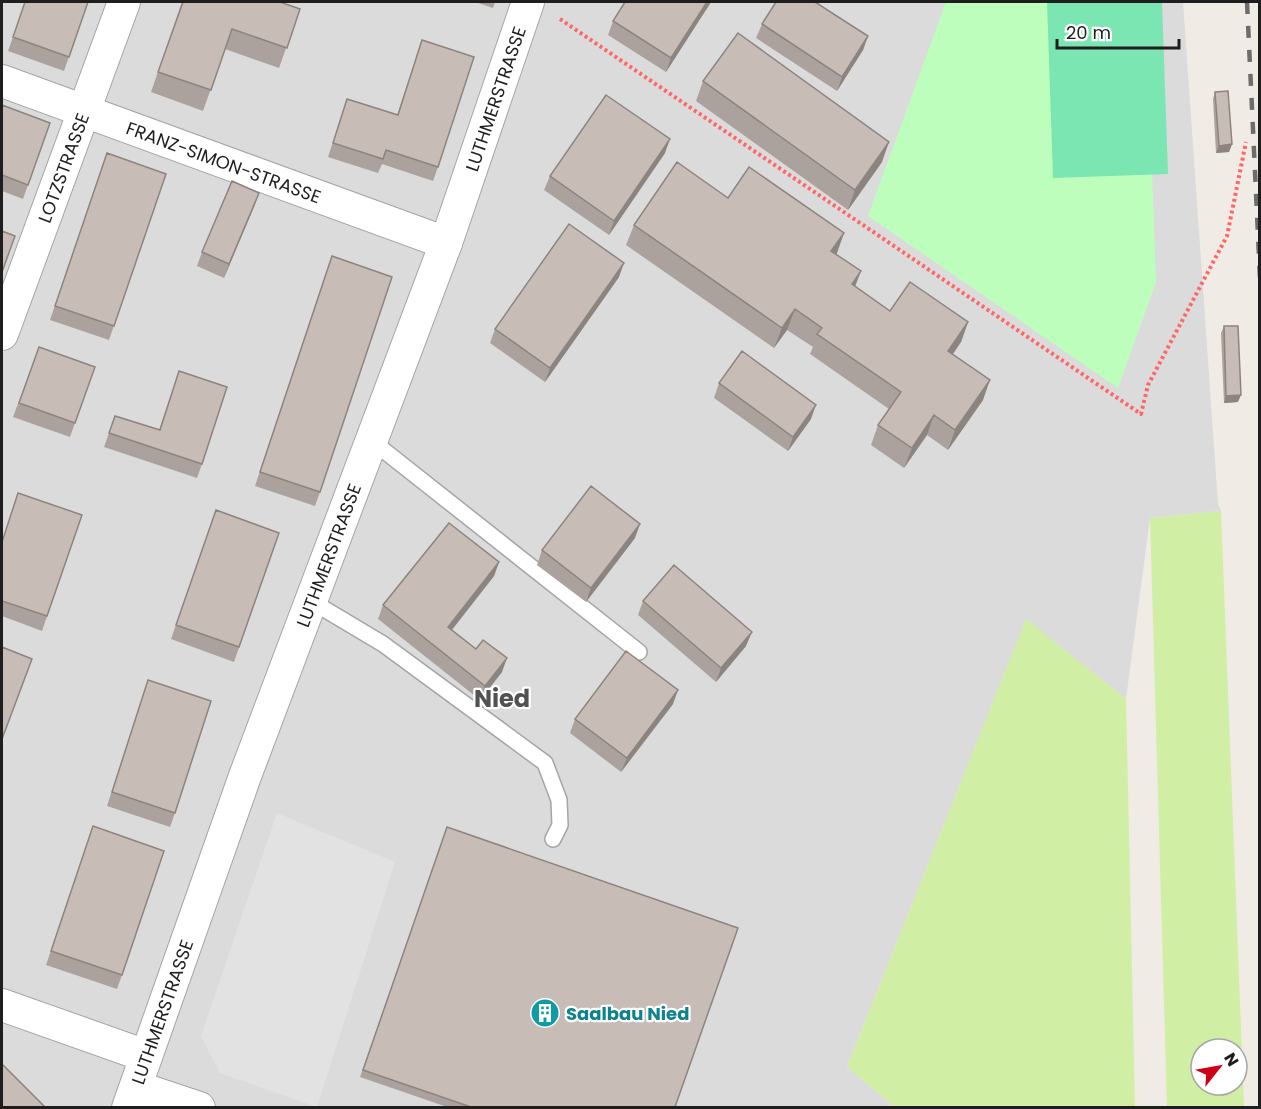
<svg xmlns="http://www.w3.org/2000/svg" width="1261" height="1109" viewBox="0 0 1261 1109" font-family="Poppins,sans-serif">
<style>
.residential{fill:#dcdbdb}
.grass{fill:#d1eea5;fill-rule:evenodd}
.park{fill:#befebd}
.pitch{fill:#7be6b2}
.parking{fill:#e2e2e2}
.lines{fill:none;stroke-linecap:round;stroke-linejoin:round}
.lane-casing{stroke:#a5a5a5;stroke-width:18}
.street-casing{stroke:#a5a5a5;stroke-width:34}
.path{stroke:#f66;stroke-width:4;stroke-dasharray:3 3;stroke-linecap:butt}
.lane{stroke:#fff;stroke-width:15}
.street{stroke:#fff;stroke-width:32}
.rail{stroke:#6c6c6c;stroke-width:4.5;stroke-dasharray:12 12;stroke-linecap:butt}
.wall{fill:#aca29d}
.shaded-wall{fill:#8c847f}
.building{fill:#c8bcb6;stroke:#8c847f;stroke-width:1.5}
.labels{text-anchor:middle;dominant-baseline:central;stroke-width:4.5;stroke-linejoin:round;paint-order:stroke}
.street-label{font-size:18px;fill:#1e1e1e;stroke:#fff}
.culture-label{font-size:18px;font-weight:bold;fill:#0d838f;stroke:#fff;text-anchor:start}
.district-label{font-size:24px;font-weight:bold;fill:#515151;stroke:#fff}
</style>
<rect width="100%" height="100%" fill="#f0ebe4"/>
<!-- residential -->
<path class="residential" d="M 2,2 L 1183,2 L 1218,504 L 1221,511 L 1150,518 L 1126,699 L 1026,620 L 847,1067 L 895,1107 L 2,1108 Z"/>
<!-- grass -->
<path class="grass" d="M 1221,511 L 1244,1107 L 1167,1107 L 1150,518 ZM 1201,1049 L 1237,1049 L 1237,1085 L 1201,1085 Z
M 1026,619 L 1126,699 L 1135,1107 L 895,1107 L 847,1067 Z"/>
<!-- park -->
<path class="park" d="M 946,2 L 1146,2 L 1156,282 L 1118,388 L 868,216 Z"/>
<!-- pitch -->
<path class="pitch" d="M 1047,2 L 1162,2 L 1168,174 L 1053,178 Z"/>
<!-- parking -->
<path class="parking" d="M 277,813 L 395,862 L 317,1107 L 220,1073 L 201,1036 Z"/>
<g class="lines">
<!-- lane casing -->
<g class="lane-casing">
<path id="lane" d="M 372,441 L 639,652
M 311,601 L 383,644 L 545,763 L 559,800 L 560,825 L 553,839"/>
</g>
<!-- street casing -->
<g class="street-casing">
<g id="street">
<path id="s1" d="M 2,81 L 446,243"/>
<path id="s2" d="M 2,334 L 124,2"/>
<path d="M 2,1005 L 146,1056"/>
<path d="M 136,1087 L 199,1108"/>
<path id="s3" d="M 128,1108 L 245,776 L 446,243 L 528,2"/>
</g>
</g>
<!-- path -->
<path class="path" d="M 560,19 L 1141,414 L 1148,385 L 1227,236 L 1246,142"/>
<!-- lane -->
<use href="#lane" class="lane"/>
<!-- street -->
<use href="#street" class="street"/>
<!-- rail -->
<path class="rail" d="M 1247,2 L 1260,278"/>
</g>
<!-- wall -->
<path class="wall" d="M 25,2 L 88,2 L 64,71 L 8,51 Z
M 182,2 L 300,9 L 279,68 L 225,49 L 203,111 L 151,92 Z
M 475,2 L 495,2 L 493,8 Z
M 625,2 L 711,2 L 666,72 L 608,35 L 613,21 Z
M 762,24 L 868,36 L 863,50 L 837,91 L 756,38 Z
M 422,40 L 438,167 L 433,181 L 382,164 L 378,173 L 328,157 L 347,99 L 397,115 Z
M 703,81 L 882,162 L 848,210 L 696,101 Z
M 1215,92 L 1232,144 L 1229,152 L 1216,153 L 1213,99 Z
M 2,105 L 50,123 L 23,199 L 2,191 Z
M 107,153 L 166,174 L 109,340 L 50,320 Z
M 665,153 L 609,235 L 544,190 L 550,176 Z
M 259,193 L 224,278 L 197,266 L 202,252 Z
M 728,198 L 844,233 L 836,254 L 855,287 L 890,311 L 968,322 L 961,342 L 953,354 L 983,400 L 948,450 L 927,435 L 904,468 L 871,445 L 878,425 L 889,409 L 810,354 L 813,347 L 787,330 L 774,348 L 626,245 L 634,225 Z
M 327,270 L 320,492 L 315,506 L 255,486 Z
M 619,277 L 545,382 L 490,343 L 495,329 Z
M 1224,326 L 1238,402 L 1224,403 L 1221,333 Z
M 39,347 L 95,367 L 70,437 L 13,417 Z
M 179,371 L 202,464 L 197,478 L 104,447 L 115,416 L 159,430 Z
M 719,383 L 811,419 L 788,451 L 714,398 Z
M 216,510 L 279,533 L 234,662 L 171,639 Z
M 82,515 L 42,631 L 2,616 L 2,541 Z
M 635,538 L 586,602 L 537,565 L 542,550 Z
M 499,562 L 494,576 L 452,630 L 502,672 L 480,700 L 378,619 L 383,605 Z
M 643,601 L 746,646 L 716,682 L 638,615 Z
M 148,680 L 175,813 L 170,827 L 107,806 Z
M 673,704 L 621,772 L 570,733 L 575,719 Z
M 93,826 L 122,975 L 117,989 L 46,965 Z
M 447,827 L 675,1107 L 447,1107 L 360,1077 Z"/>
<!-- shaded-wall -->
<path class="shaded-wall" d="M 707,2 L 711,2 L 666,72 L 671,58 Z
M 868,36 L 863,50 L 837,91 L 842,77 Z
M 670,139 L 665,153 L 609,235 L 614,221 Z
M 889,142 L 882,162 L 848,210 L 855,190 Z
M 1232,144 L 1229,152 L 1216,153 L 1219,146 Z
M 259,193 L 254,207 L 224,278 L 229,264 Z
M 844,233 L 837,253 L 824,271 L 831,251 Z
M 624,263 L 619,277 L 545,382 L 550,368 Z
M 861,271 L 853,292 L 852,284 Z
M 795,309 L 787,330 L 774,348 L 782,328 Z
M 968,322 L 961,342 L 941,371 L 948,351 Z
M 990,380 L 983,400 L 948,450 L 955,430 Z
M 1241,395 L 1238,402 L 1224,403 L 1226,396 Z
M 816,405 L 811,419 L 788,451 L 793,437 Z
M 934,415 L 927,435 L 904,468 L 912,448 Z
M 640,524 L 635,538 L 586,602 L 591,588 Z
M 499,562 L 494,576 L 443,641 L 448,627 Z
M 752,632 L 746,646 L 716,682 L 721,668 Z
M 507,658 L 502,672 L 480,700 L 485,686 Z
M 678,690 L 673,704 L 621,772 L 627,758 Z"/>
<!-- building -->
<path class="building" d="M 25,2 L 88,2 L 69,57 L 13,37 Z
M 183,2 L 280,2 L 300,9 L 287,48 L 232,29 L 211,90 L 158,72 Z
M 625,2 L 707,2 L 671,58 L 613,21 Z
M 776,2 L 815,2 L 868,36 L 842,77 L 762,24 Z
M 738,33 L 889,142 L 855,190 L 703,81 Z
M 422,40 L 474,57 L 438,167 L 386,150 L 383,159 L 333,143 L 347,99 L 398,115 Z
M 1228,91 L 1232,144 L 1219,146 L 1215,92 Z
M 606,95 L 670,139 L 614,221 L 550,176 Z
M 2,105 L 50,123 L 28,185 L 2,175 Z
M 107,153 L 166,174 L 114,326 L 55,306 Z
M 677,162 L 728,198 L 749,167 L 844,233 L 831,251 L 861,271 L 852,284 L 890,311 L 910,282 L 968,322 L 948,351 L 990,380 L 955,430 L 934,415 L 912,448 L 878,425 L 901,392 L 817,334 L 822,328 L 795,309 L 782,328 L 634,225 Z
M 232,181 L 259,193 L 229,264 L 202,252 Z
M 569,224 L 624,263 L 550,368 L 495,329 Z
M 2,231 L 15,236 L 2,272 Z
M 332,256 L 392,277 L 320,492 L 260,472 Z
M 1224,326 L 1238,326 L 1241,395 L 1226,396 Z
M 39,347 L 95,367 L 75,423 L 19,403 Z
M 742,351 L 816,405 L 793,437 L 719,383 Z
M 179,371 L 227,387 L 202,464 L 109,433 L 115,416 L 160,430 Z
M 591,486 L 640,524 L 591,588 L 542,550 Z
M 18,493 L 82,515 L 47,616 L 2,601 L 2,542 Z
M 216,510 L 279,533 L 239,647 L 176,625 Z
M 449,523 L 499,562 L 448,627 L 476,649 L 483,640 L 507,658 L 485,686 L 383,605 Z
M 674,565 L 752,632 L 721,668 L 643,601 Z
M 2,647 L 32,659 L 2,739 Z
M 626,651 L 678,690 L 627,758 L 575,719 Z
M 148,680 L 211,701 L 175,813 L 112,792 Z
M 93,826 L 164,851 L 122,975 L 51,951 Z
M 447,827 L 738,928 L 675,1107 L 471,1107 L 363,1070 Z
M 2,1064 L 45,1107 L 2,1107 Z"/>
<!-- icons -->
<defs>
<g id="building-disc" transform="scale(1.5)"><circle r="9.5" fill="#0f9aa8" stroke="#fff"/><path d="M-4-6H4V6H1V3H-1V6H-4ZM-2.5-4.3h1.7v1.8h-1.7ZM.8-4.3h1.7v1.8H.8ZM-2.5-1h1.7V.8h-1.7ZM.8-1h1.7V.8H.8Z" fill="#fff"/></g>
</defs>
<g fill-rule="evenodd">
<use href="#building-disc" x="545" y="1013"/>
</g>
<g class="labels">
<!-- street labels -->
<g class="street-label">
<text stroke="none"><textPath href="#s3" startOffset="1074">LUTHMERSTRASSE</textPath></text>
<text stroke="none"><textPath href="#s1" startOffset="236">FRANZ-SIMON-STRASSE</textPath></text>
<text stroke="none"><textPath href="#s2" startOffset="177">LOTZSTRASSE</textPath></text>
<text stroke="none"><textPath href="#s3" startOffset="588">LUTHMERSTRASSE</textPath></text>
<text stroke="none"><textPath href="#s3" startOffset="102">LUTHMERSTRASSE</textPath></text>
</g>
<!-- culture labels -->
<g class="culture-label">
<text x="566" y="1013">Saalbau Nied</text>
</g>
<!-- district labels -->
<g class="district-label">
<text x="502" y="698">Nied</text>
</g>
</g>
<!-- border -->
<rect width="1261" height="1109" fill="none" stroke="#1e1e1e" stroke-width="6"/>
<!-- north arrow -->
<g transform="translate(1219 1067) rotate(59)"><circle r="28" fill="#ffffff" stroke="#a5a5a5" stroke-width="1.5"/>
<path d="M0-4.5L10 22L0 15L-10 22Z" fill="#cd0015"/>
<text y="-9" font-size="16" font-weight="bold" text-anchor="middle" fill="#1e1e1e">N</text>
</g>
<!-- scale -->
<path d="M1057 39v9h122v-9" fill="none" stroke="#1e1e1e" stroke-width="3"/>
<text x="1066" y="39" font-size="18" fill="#1e1e1e" stroke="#ffffff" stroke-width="4.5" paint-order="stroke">20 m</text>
</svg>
